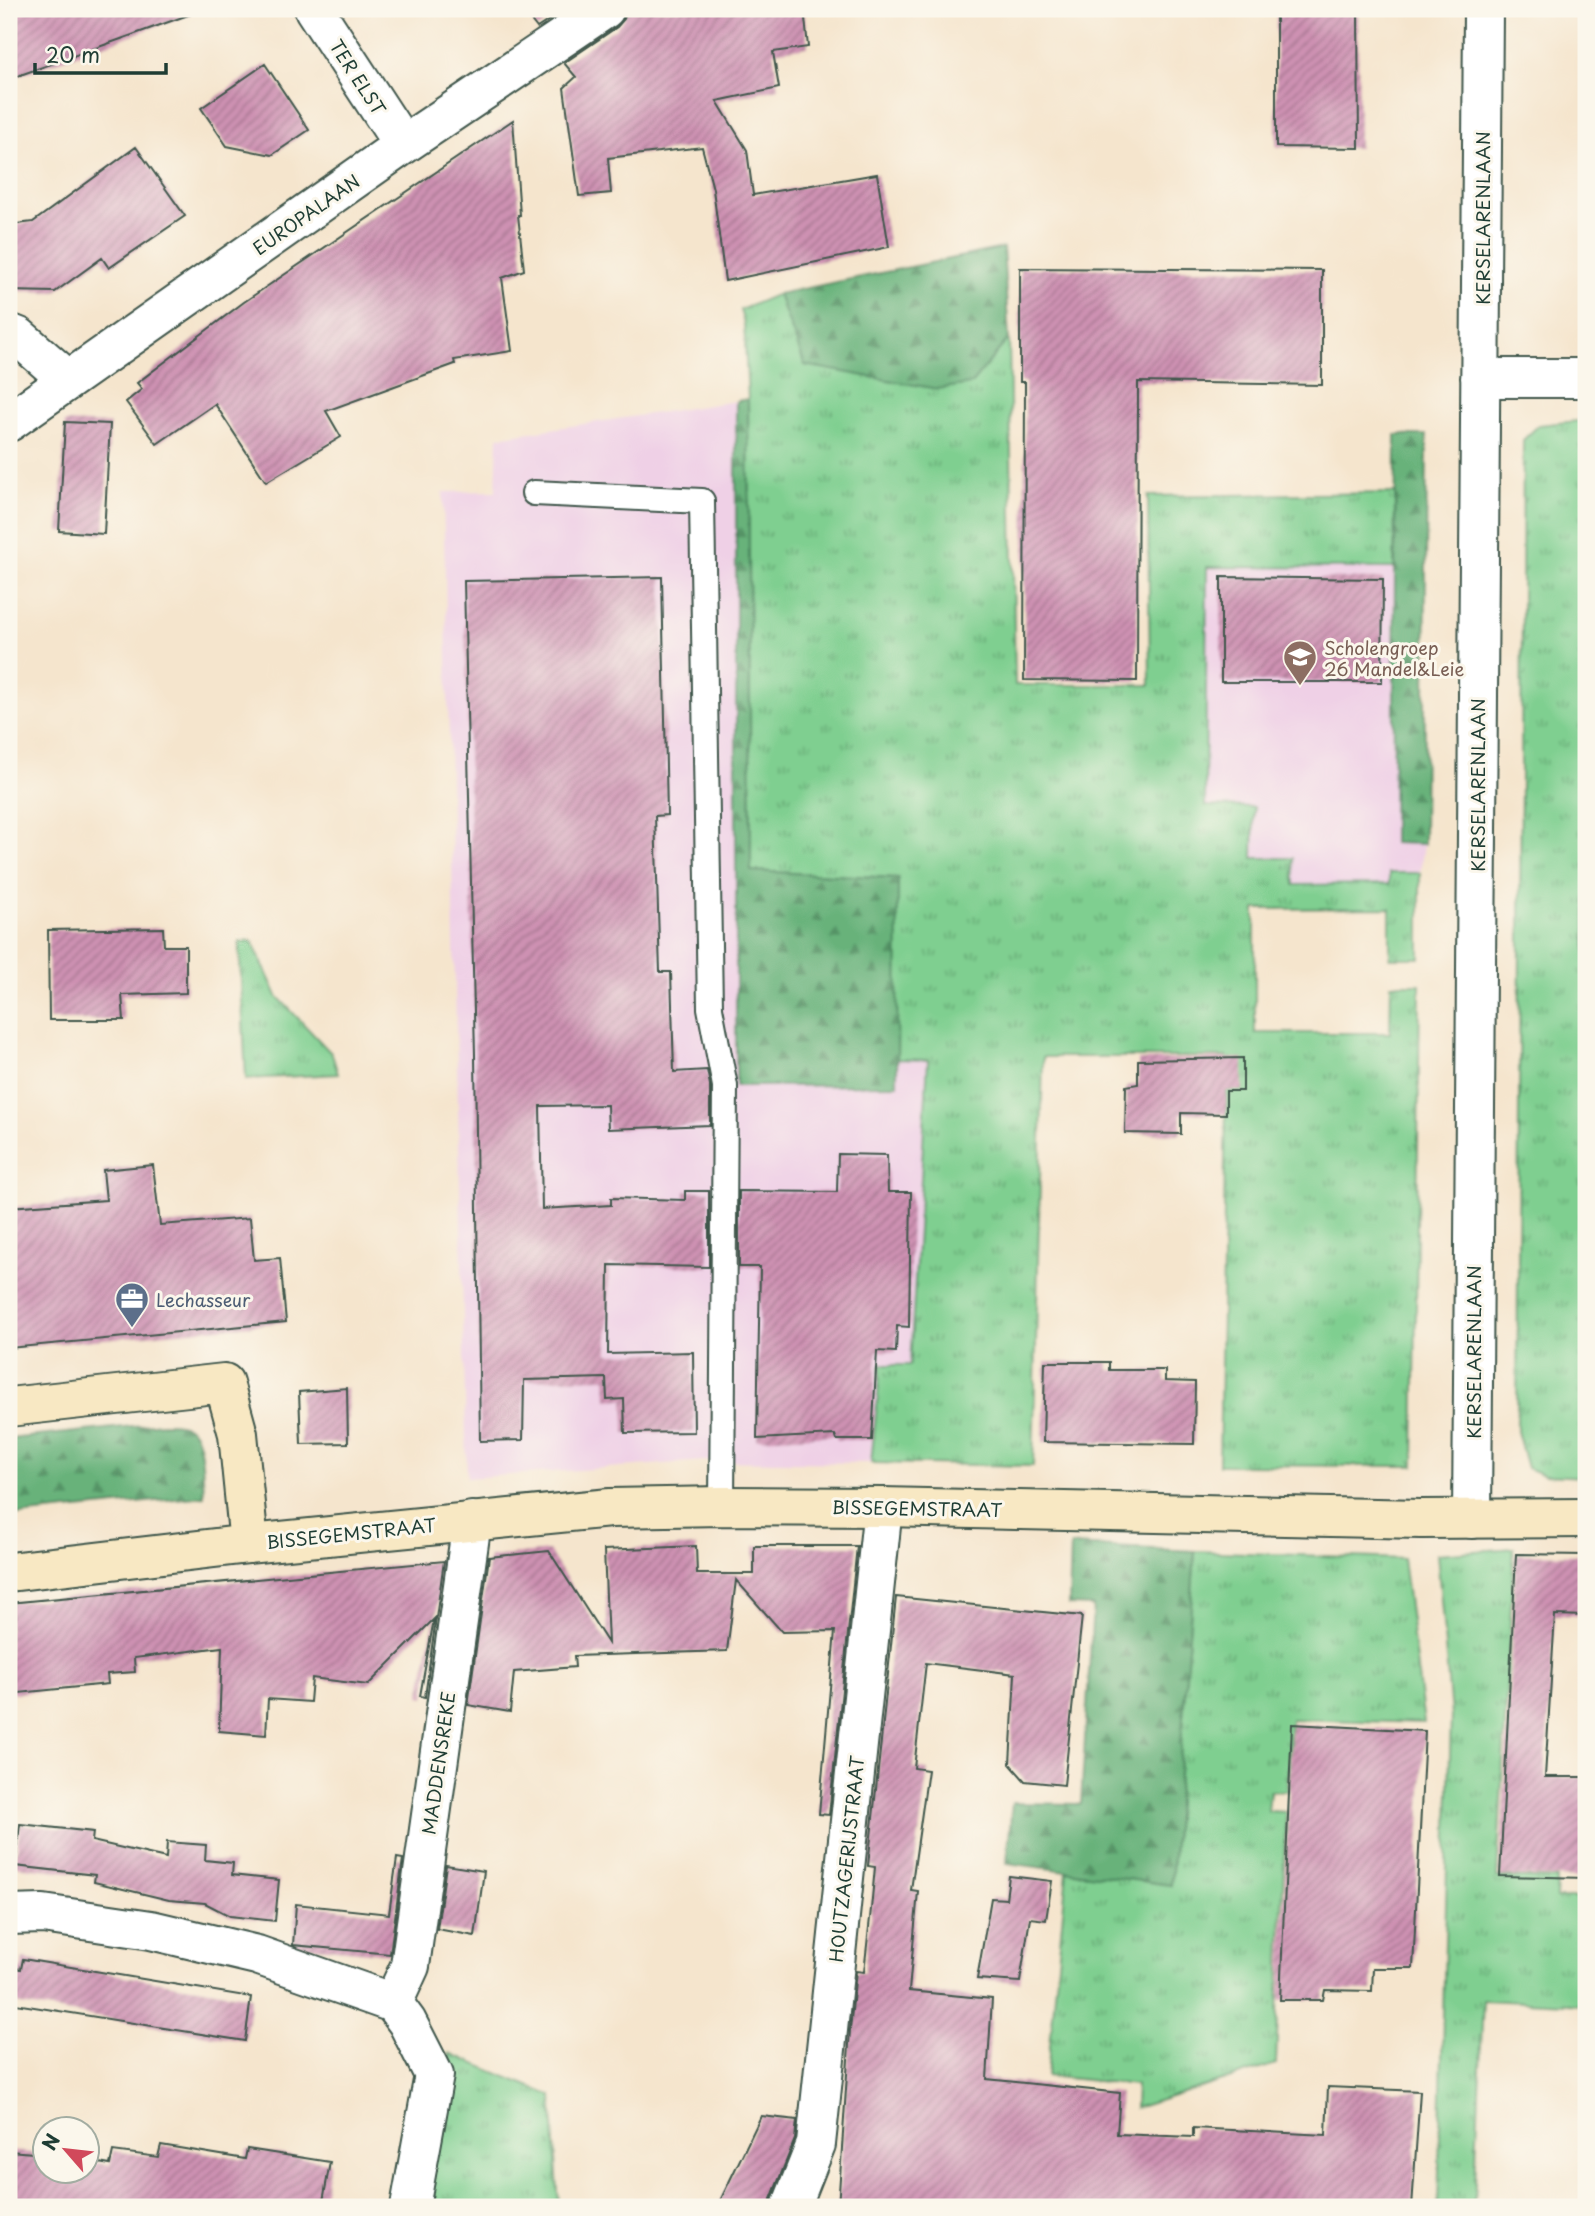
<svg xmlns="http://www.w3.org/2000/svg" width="1595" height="2216" viewBox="0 0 1595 2216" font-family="'Playpen Sans',sans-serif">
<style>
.built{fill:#efd0e6}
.grass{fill:url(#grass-tufts);stroke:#4f8662;stroke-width:2}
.forest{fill:url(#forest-firs);stroke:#437857;stroke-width:2}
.building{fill:url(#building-hatch)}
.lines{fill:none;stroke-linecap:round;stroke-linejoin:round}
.lane-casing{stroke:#3f564b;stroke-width:28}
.street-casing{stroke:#3f564b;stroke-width:42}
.secondary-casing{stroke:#3f564b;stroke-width:42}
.lane{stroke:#fff;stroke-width:24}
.street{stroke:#fff;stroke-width:38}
.secondary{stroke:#f8e8c3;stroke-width:38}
.labels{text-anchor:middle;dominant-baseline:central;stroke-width:6;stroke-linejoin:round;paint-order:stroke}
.street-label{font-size:18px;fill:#1f3d34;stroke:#fbf7ec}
.education-label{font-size:18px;fill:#785e54;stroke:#fbf7ec;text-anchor:start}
.service-label{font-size:18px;fill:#4e5e75;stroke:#fbf7ec;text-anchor:start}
</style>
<defs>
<pattern id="grass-tufts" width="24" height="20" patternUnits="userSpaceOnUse" patternTransform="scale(1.75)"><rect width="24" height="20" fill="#7fcf90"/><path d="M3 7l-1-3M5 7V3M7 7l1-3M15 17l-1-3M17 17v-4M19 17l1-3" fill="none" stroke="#67a976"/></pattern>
<pattern id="forest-firs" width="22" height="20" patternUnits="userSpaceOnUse" patternTransform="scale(1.75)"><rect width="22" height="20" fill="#67b27a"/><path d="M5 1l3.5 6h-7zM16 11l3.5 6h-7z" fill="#549265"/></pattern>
<pattern id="building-hatch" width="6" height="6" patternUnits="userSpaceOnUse" patternTransform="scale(1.75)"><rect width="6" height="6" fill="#ce91b2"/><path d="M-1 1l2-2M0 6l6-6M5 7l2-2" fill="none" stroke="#a77892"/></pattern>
</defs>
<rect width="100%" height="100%" fill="#fbf7ec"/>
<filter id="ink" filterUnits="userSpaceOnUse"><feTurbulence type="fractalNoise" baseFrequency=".0143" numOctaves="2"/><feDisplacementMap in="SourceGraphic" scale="14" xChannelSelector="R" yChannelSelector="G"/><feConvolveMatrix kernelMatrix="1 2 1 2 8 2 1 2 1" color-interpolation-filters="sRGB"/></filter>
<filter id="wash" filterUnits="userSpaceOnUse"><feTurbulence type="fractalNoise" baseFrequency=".00686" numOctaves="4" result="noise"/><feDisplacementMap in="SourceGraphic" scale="28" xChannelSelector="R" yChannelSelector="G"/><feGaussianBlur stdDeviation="1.57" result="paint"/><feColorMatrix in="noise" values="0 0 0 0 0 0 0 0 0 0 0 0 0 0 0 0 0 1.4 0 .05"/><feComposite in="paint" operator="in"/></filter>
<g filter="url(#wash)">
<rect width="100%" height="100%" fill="#f5e5cd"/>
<!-- built -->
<path class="built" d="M 736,401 L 736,1085 L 897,1085 L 897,1059 L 928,1059 L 910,1365 L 881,1365 L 871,1463 L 704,1461 L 467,1478 L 443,492 L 496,491 L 498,437 Z
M 1207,567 L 1394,568 L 1393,843 L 1424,844 L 1420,873 L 1390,873 L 1389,884 L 1293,885 L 1253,859 L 1205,806 Z"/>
<!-- grass -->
<path class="grass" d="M 778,294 L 805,365 L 971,383 L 1009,338 L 1015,685 L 1150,685 L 1148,496 L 1395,493 L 1394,568 L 1207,567 L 1205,806 L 1254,807 L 1253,858 L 1293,858 L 1294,885 L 1389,884 L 1389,873 L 1420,873 L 1420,958 L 1390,958 L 1390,908 L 1255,909 L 1255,1033 L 1390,1033 L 1391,984 L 1420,984 L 1414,1466 L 1219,1465 L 1227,1057 L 1043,1057 L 1033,1466 L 871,1463 L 881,1365 L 910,1365 L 928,1060 L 897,1059 L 897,878 L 751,871 L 748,399 L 744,323 L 740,310 Z
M 1586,420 L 1586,1477 L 1544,1475 L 1527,1468 L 1517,1431 L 1523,440 L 1539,425 Z
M 252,941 L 277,996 L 332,1054 L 338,1074 L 246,1079 L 239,942 Z
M 1514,1548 L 1497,1877 L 1557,1879 L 1556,1898 L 1586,1898 L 1586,1895 L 1586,2005 L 1483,2000 L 1474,2207 L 1438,2207 L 1451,1715 L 1437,1554 Z
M 1195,1551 L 1403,1559 L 1424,1723 L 1291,1719 L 1287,1791 L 1270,1791 L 1268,1811 L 1286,1812 L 1276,2064 L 1135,2108 L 1136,2085 L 1047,2076 L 1067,1871 L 1171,1884 Z
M 449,2053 L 552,2096 L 559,2207 L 423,2207 Z"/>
<!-- forest -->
<path class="forest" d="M 1003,248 L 1009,338 L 971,384 L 937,389 L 805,365 L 778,294 Z
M 748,399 L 751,871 L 898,878 L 897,1085 L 736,1086 L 736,401 Z
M 1396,435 L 1427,435 L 1424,844 L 1393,843 Z
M 162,1423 C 172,1423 186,1423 193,1431 C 203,1442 203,1480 204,1496 L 9,1516 L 9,1439 Z
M 1071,1545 L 1195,1551 L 1171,1885 L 1007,1863 L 1012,1803 L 1081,1804 L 1093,1606 L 1069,1605 Z"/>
<g id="blocks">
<!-- building -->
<path class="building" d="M 9,9 L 191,9 L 191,14 L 9,79 Z
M 522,9 L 566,9 L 537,28 Z
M 627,9 L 804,9 L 808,47 L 773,52 L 779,88 L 717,101 L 747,150 L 753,195 L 877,174 L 889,247 L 725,281 L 713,189 L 702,147 L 608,158 L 611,193 L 579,196 L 564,88 L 576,77 L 564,63 L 617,27 L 624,19 Z
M 1276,9 L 1358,9 L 1359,148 L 1276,147 Z
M 265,64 L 309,130 L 272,155 L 227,146 L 201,108 Z
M 513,120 L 520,215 L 518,215 L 524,270 L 502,278 L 512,351 L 454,360 L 455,364 L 326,411 L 341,437 L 266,482 L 215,404 L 157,444 L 126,402 L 142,389 L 137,383 L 244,302 Z
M 136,147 L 185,216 L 109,268 L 102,258 L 55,292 L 9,291 L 9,225 L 33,222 Z
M 1020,268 L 1322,270 L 1322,385 L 1138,382 L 1137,681 L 1024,680 L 1025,382 L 1020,382 Z
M 65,422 L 110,424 L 104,534 L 59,531 Z
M 662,577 L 667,815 L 655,816 L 660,972 L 671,972 L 674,1072 L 707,1070 L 710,1085 L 710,1125 L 608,1129 L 607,1105 L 540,1106 L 542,1209 L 611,1205 L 611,1198 L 685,1200 L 685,1191 L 709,1191 L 709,1267 L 609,1265 L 608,1354 L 693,1352 L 694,1432 L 625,1433 L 624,1399 L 607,1400 L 606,1378 L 524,1380 L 523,1440 L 480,1441 L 475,1055 L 464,581 Z
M 1221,577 L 1383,579 L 1382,682 L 1221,682 Z
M 163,928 L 164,946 L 186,946 L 186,993 L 122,995 L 124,1020 L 49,1020 L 48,930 Z
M 1243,1058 L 1243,1091 L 1226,1091 L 1226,1114 L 1181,1113 L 1181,1134 L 1125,1133 L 1126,1086 L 1138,1084 L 1138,1060 Z
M 838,1154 L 887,1155 L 888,1192 L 911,1192 L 909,1327 L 897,1326 L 896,1352 L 877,1351 L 872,1440 L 837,1440 L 835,1435 L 757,1439 L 760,1267 L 739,1267 L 739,1191 L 837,1192 Z
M 153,1165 L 160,1225 L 250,1218 L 254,1260 L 280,1258 L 286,1322 L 9,1348 L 9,1207 L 106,1200 L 103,1170 Z
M 1045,1362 L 1109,1362 L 1109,1370 L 1165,1370 L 1165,1381 L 1195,1382 L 1194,1444 L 1043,1442 Z
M 347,1388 L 348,1443 L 301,1444 L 299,1392 Z
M 696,1546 L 697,1574 L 754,1574 L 754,1546 L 857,1546 L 829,1815 L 819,1814 L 835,1631 L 782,1632 L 736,1580 L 727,1651 L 574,1656 L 575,1667 L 514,1672 L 510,1712 L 468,1705 L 489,1557 L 549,1551 L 608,1643 L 604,1550 Z
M 1516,1554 L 1586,1555 L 1586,1616 L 1555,1615 L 1545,1777 L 1586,1777 L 1586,1878 L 1500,1876 Z
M 444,1561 L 425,1697 L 420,1696 L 434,1619 L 368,1685 L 312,1678 L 310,1702 L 268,1699 L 266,1735 L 219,1731 L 222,1647 L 134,1658 L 135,1672 L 107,1674 L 108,1684 L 9,1694 L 9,1603 Z
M 896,1597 L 1082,1616 L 1064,1785 L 1025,1781 L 1010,1764 L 1015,1674 L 926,1663 L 914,1768 L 928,1770 L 911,1890 L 918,1891 L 909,1991 L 992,1999 L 987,2079 L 1120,2093 L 1117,2134 L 1193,2137 L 1193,2128 L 1326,2135 L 1328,2087 L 1420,2091 L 1412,2207 L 838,2207 L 850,2030 L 856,1971 L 864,1972 L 871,1909 L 875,1867 L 868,1866 Z
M 1292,1724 L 1425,1731 L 1413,1968 L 1373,1968 L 1372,1991 L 1325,1990 L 1323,2000 L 1280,2000 Z
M 20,1824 L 93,1832 L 92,1841 L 166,1858 L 167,1842 L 206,1845 L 205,1860 L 233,1863 L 232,1875 L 279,1880 L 275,1921 L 230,1916 L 205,1903 L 169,1900 L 94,1882 L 95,1875 L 15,1866 Z
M 397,1858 L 403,1859 L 390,1954 L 293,1945 L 296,1904 L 389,1914 Z
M 446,1865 L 484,1871 L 475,1936 L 437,1929 Z
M 1009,1876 L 1052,1881 L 1046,1920 L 1030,1918 L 1020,1982 L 977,1979 L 991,1898 L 1006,1899 Z
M 23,1959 L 251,1997 L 245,2041 L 9,2003 L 9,1967 L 21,1969 Z
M 761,2116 L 797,2120 L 795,2139 L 771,2199 L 770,2207 L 717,2207 Z
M 161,2145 L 245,2159 L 247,2149 L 330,2162 L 322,2207 L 9,2207 L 9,2151 L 46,2154 L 46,2171 L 88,2171 L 88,2161 L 110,2165 L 113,2151 L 158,2157 Z"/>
</g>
</g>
<g filter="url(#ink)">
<use href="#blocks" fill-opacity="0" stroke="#3f564b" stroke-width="2"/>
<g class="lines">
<!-- lane casing -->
<g class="lane-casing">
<path id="lane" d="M 534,493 L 702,501 L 710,1008 L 725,1086 L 722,1506"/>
</g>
<!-- street casing -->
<g class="street-casing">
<path id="street" d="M 314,9 L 403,145
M 9,333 L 19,337 L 67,379
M 1480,378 L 1586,378
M 9,422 L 403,145 L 605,9
M 1472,1519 L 1483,9
M 9,1915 L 43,1914 L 151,1930 L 257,1955 L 393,2003 L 407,2022 L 434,2075 L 410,2207
M 393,2003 L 410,1966 L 472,1521
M 791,2207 L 816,2144 L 883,1507"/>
</g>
<!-- secondary casing -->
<g class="secondary-casing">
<path id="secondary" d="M 9,1407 L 224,1383 L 238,1434 L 249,1544
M 9,1572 L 249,1544 L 610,1508 L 722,1506 L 883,1507 L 1421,1519 L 1586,1518"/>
</g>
<!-- lane -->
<use href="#lane" class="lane"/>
<!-- street -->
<use href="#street" class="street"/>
<!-- secondary -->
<use href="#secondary" class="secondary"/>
</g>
</g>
<!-- icons -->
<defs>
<g id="school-pin" transform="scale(1.75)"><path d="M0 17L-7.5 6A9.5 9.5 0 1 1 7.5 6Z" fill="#8d6e63" stroke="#fbf7ec"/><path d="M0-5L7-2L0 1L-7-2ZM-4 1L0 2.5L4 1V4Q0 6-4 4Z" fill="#fff"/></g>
<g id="office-pin" transform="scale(1.75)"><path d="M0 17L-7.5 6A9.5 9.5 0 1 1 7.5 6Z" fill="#5c6f8a" stroke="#fbf7ec"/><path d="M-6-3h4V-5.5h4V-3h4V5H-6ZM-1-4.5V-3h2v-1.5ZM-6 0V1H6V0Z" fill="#fff"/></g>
</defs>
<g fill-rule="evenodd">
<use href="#school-pin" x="1300" y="657"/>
<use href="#office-pin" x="132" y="1299"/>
</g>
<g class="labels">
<!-- street labels -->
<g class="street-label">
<text transform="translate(358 77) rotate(57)">TER ELST</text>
<text transform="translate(306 214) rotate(-35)">EUROPALAAN</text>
<text transform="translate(1482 218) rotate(-90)">KERSELARENLAAN</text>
<text transform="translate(1477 785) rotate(-90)">KERSELARENLAAN</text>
<text transform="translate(1473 1352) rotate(-90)">KERSELARENLAAN</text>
<text transform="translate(917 1508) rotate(1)">BISSEGEMSTRAAT</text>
<text transform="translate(351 1533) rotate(-6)">BISSEGEMSTRAAT</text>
<text transform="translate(438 1763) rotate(-82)">MADDENSREKE</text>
<text transform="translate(846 1859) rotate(-84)">HOUTZAGERIJSTRAAT</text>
</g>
<!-- education labels -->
<g class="education-label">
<text x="1324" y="647">Scholengroep<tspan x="1324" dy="21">26 Mandel&amp;Leie</tspan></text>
</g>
<!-- service labels -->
<g class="service-label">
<text x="156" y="1299">Lechasseur</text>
</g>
</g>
<!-- margin -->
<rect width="1595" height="2216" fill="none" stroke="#fbf7ec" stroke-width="35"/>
<!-- north arrow -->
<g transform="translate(66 2150) rotate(298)"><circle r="33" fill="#fbf7ec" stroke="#a3ada2" stroke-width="2"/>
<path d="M0-5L12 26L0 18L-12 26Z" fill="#d1495b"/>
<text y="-10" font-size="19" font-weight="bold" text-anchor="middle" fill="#1f3d34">N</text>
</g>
<!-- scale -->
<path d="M35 63v10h131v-10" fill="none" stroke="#1f3d34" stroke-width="3.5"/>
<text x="46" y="63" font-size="21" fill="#1f3d34" stroke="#fbf7ec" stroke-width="5" paint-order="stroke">20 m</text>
</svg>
